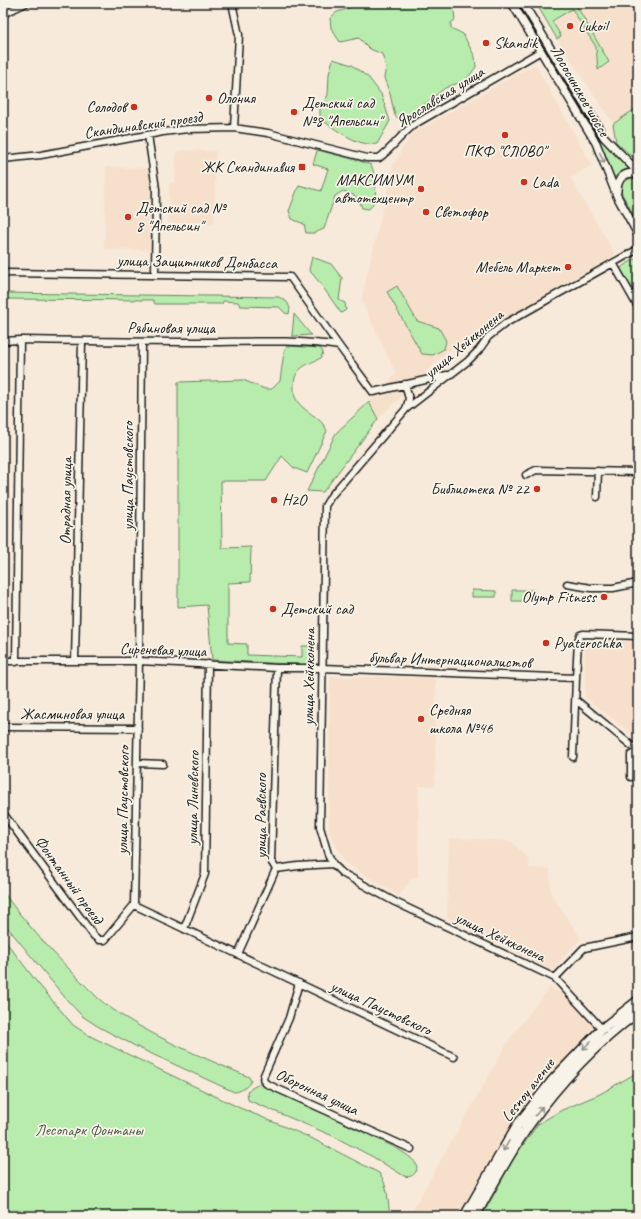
<svg xmlns="http://www.w3.org/2000/svg" width="641" height="1219" viewBox="0 0 641 1219" font-family="Caveat,sans-serif">
<style>
.built{fill:#f7e0cb;fill-rule:evenodd}
.green{fill:#b8ecac;stroke:#6a8464}
.lines{fill:none;stroke-linecap:round;stroke-linejoin:round}
.minor-casing{stroke:#1c1c1c;stroke-width:9}
.tertiary-casing{stroke:#1c1c1c;stroke-width:10}
.primary-casing{stroke:#1c1c1c;stroke-width:12}
.minor{stroke:#f7f3e8;stroke-width:6}
.tertiary{stroke:#f7f3e8;stroke-width:7}
.primary{stroke:#f7f3e8;stroke-width:9}
.oneway{stroke:#94928c}
.poi-dot{fill:#c8321e;stroke:#f7f3e8;stroke-width:1.5}
.labels{text-anchor:middle;dominant-baseline:central;stroke-width:3.5;stroke-linejoin:round;paint-order:stroke}
.poi-label{font-size:16px;fill:#1c1c1c;stroke:#f7f3e8;text-anchor:start}
.street-label{font-size:16px;fill:#1c1c1c;stroke:#f7f3e8}
.park-label{font-size:16px;fill:#4b5a47;stroke:#f7f3e8}
</style>
<rect width="100%" height="100%" fill="#f7eadb"/>
<filter id="ink" filterUnits="userSpaceOnUse"><feTurbulence type="fractalNoise" baseFrequency=".025" numOctaves="2"/><feDisplacementMap in="SourceGraphic" scale="8" xChannelSelector="R" yChannelSelector="G"/><feConvolveMatrix kernelMatrix="1 2 1 2 8 2 1 2 1" color-interpolation-filters="sRGB"/></filter>
<g filter="url(#ink)">
<!-- built -->
<path class="built" d="M 575,3 L 638,3 L 638,107 L 613,124 L 557,39 L 561,36 L 552,21 L 572,9 L 596,47 L 598,69 L 609,62 Z
M 535,64 L 592,165 L 571,178 L 585,203 L 616,255 L 540,298 L 483,333 L 448,351 L 378,419 L 369,402 L 396,374 L 361,300 L 393,165 L 411,134 ZM 397,287 L 417,321 L 422,354 L 387,292 Z
M 189,150 L 216,151 L 214,223 L 168,223 L 169,183 L 175,183 L 176,152 Z
M 106,167 L 149,168 L 152,184 L 150,250 L 104,249 Z
M 585,640 L 638,641 L 638,739 L 585,697 Z
M 330,677 L 436,677 L 435,786 L 419,786 L 418,877 L 412,878 L 399,896 L 345,863 L 329,832 Z
M 449,838 L 511,841 L 529,859 L 529,868 L 550,869 L 551,894 L 581,938 L 553,970 L 447,918 Z
M 550,987 L 566,996 L 594,1027 L 544,1082 L 510,1133 L 464,1216 L 409,1216 L 510,1038 Z"/>
<!-- green -->
<path class="green" d="M 348,3 L 453,3 L 455,20 L 451,23 L 451,28 L 463,34 L 475,57 L 476,67 L 466,80 L 445,88 L 412,114 L 401,120 L 395,116 L 390,94 L 384,78 L 386,67 L 382,54 L 370,49 L 359,38 L 340,42 L 331,28 L 330,18 L 337,12 L 350,8 Z
M 516,3 L 520,3 L 601,139 L 629,169 C 622,170 619,172 614,178 L 599,140 Z
M 536,3 L 546,3 L 549,7 L 555,3 L 575,3 L 609,62 L 598,70 L 596,47 L 572,9 L 552,21 L 561,36 L 557,39 Z
M 333,59 L 352,65 L 369,78 L 381,94 L 390,121 L 377,144 C 357,147 336,129 320,119 L 320,109 L 328,95 L 329,74 Z
M 638,107 L 638,162 L 616,142 L 613,124 Z
M 319,150 C 336,156 354,158 371,165 C 376,176 379,200 369,209 L 362,208 C 358,196 355,195 343,191 L 335,196 L 324,229 L 314,233 L 306,233 L 304,224 L 292,219 L 289,211 L 299,185 L 321,191 L 328,169 L 313,164 L 317,151 Z
M 632,178 L 638,181 L 638,223 L 620,190 L 623,182 Z
M 312,257 L 331,264 L 342,278 L 339,300 L 345,303 L 346,310 L 341,313 L 320,283 L 309,270 Z
M 635,259 L 638,260 L 638,302 L 620,269 L 623,266 Z
M 397,286 L 417,321 L 439,328 L 446,341 L 444,349 L 433,355 L 422,354 L 387,292 Z
M 3,293 L 279,297 L 287,302 L 290,308 L 289,314 L 285,313 L 279,307 L 240,306 L 238,302 L 223,301 L 222,304 L 155,304 L 153,300 L 3,299 Z
M 294,314 L 311,335 L 292,336 Z
M 287,346 L 320,348 L 323,352 L 321,358 C 307,365 293,367 294,388 C 294,390 294,395 295,397 C 301,412 322,416 327,431 L 307,473 L 294,468 L 282,456 L 266,481 L 221,481 L 222,548 L 251,547 L 250,582 L 228,583 L 228,643 L 247,644 L 247,655 L 302,657 L 302,646 L 312,646 L 311,665 L 212,660 L 207,605 L 178,607 L 178,382 L 243,380 L 265,389 L 272,389 L 280,381 L 284,352 Z
M 369,402 L 378,419 L 323,492 L 307,491 L 336,433 Z
M 472,590 L 496,591 L 496,597 L 472,597 Z
M 512,590 L 534,590 L 534,601 L 512,601 Z
M 3,892 C 26,924 54,954 81,981 C 89,989 97,998 105,1004 C 149,1036 200,1056 249,1077 L 251,1081 C 248,1087 240,1092 234,1092 L 139,1048 L 99,1027 L 82,1016 L 67,1000 L 3,922 Z
M 3,938 L 36,981 L 73,1025 L 90,1036 L 171,1075 L 240,1108 L 309,1137 L 379,1173 C 388,1184 388,1202 390,1216 L 3,1216 Z
M 638,1072 L 638,1216 L 482,1216 L 514,1158 L 538,1124 L 562,1110 L 600,1094 Z
M 262,1084 C 299,1102 337,1118 373,1137 C 386,1143 400,1149 411,1158 C 416,1162 419,1168 415,1173 C 412,1177 408,1177 404,1176 L 373,1157 L 333,1136 L 248,1100 L 247,1091 L 257,1085 Z"/>
<g class="lines">
<!-- minor casing -->
<g class="minor-casing">
<path id="minor" d="M 232,3 L 239,35 L 234,128
M 3,14 L 26,3
M 148,135 L 156,189 L 155,275
M 3,159 L 41,155 L 163,132 L 188,129 L 234,128 L 268,133 L 367,158 L 379,158 C 393,148 401,134 415,124 L 541,51
M 613,263 L 638,307
M 3,273 L 290,277 L 339,346 L 373,392 L 447,375
M 3,341 L 20,340 C 80,341 139,342 199,342 C 246,342 293,339 339,346
M 405,384 L 409,399 L 406,409
M 526,475 L 536,470 L 638,472
M 597,497 L 598,471
M 567,584 L 591,588 L 613,588 L 638,583
M 3,661 L 139,661 L 277,668 L 322,668 L 576,678 L 573,757
M 75,661 L 82,341
M 16,662 L 20,340
M 576,678 L 578,641 L 580,635 L 583,634 L 638,636
M 576,700 L 638,751
M 6,727 L 138,728
M 137,763 L 163,764
M 631,777 L 631,755 L 638,751
M 3,813 L 94,936 L 99,940 L 105,940 L 134,905
M 276,869 L 298,866 L 333,864
M 134,905 L 139,661 L 142,342
M 134,905 L 454,1057
M 184,929 L 205,874 L 208,664
M 238,954 L 276,869 L 271,861 L 277,668
M 555,978 L 584,948 L 638,937
M 299,983 L 289,1018 L 264,1075 C 262,1080 264,1082 267,1084 L 411,1149
M 602,1029 L 555,978 L 395,902 L 342,873 L 333,864 L 328,854 L 320,827 L 325,506 L 331,496 L 406,409 L 468,361 L 479,350 L 488,337 L 506,323 L 638,249"/>
</g>
<!-- tertiary casing -->
<g class="tertiary-casing">
<path id="tertiary" d="M 512,3 L 596,143 L 617,196 L 638,234
M 523,3 L 604,137 L 638,172
M 617,191 C 617,178 625,171 638,174"/>
</g>
<!-- primary casing -->
<g class="primary-casing">
<path id="primary" d="M 465,1216 L 517,1126 L 553,1080 L 602,1029 L 638,1001
M 475,1216 C 491,1187 509,1154 528,1126 C 558,1084 596,1043 638,1012"/>
</g>
<!-- minor -->
<use href="#minor" class="minor"/>
<!-- tertiary -->
<use href="#tertiary" class="tertiary"/>
<!-- primary -->
<use href="#primary" class="primary"/>
</g>
<!-- one-way arrows -->
<defs><path id="oneway-shaft" d="M-6 0H5M1.5-3L5.5 0L1.5 3" fill="none" stroke-width="1.6" stroke-linecap="round" stroke-linejoin="round"/></defs>
<g class="oneway">
<use href="#oneway-shaft" transform="translate(602 158) rotate(68)"/>
<use href="#oneway-shaft" transform="translate(587 1045) rotate(135)"/>
<use href="#oneway-shaft" transform="translate(539 1111) rotate(-53)"/>
<use href="#oneway-shaft" transform="translate(506 1146) rotate(120)"/>
</g>
</g>
<!-- markers -->
<g class="poi-dot">
<circle cx="570" cy="26" r="4"/>
<circle cx="486" cy="43" r="4"/>
<circle cx="209" cy="98" r="4"/>
<circle cx="134" cy="107" r="4"/>
<circle cx="294" cy="112" r="4"/>
<circle cx="505" cy="135" r="4"/>
<rect x="298" y="163" width="8" height="8" rx="2"/>
<circle cx="524" cy="182" r="4"/>
<circle cx="421" cy="189" r="4"/>
<circle cx="426" cy="212" r="4"/>
<circle cx="128" cy="217" r="4"/>
<circle cx="568" cy="267" r="4"/>
<circle cx="537" cy="489" r="4"/>
<circle cx="274" cy="500" r="4"/>
<circle cx="604" cy="597" r="4"/>
<circle cx="273" cy="609" r="4"/>
<circle cx="546" cy="643" r="4"/>
<circle cx="421" cy="719" r="4"/>
</g>
<g class="labels">
<!-- poi labels -->
<g class="poi-label">
<text x="578" y="26">Lukoil</text>
<text x="494" y="43">Skandik</text>
<text x="217" y="98">Олония</text>
<text x="302" y="103">Детский сад<tspan x="302" dy="18">№8 "Апельсин"</tspan></text>
<text x="126" y="107" text-anchor="end">Солодов</text>
<text x="505" y="151" text-anchor="middle">ПКФ "СЛОВО"</text>
<text x="294" y="167" text-anchor="end">ЖК Скандинавия</text>
<text x="413" y="180" text-anchor="end">МАКСИМУМ<tspan x="413" dy="18">автотехцентр</tspan></text>
<text x="532" y="182">Lada</text>
<text x="136" y="208">Детский сад №<tspan x="136" dy="18">8 "Апельсин"</tspan></text>
<text x="434" y="212">Светофор</text>
<text x="560" y="267" text-anchor="end">Мебель Маркет</text>
<text x="529" y="489" text-anchor="end">Библиотека № 22</text>
<text x="282" y="500">H2O</text>
<text x="596" y="597" text-anchor="end">Olymp Fitness</text>
<text x="281" y="609">Детский сад</text>
<text x="554" y="643">Pyaterochka</text>
<text x="429" y="710">Средняя<tspan x="429" dy="18">школа №46</tspan></text>
</g>
<!-- street labels -->
<g class="street-label">
<text transform="translate(580 91) rotate(60)">Лососинское шоссе</text>
<text transform="translate(440 97) rotate(-32)">Ярославская улица</text>
<text transform="translate(143 125) rotate(-8)">Скандинавский проезд</text>
<text transform="translate(197 262) rotate(1)">улица Защитников Донбасса</text>
<text x="171" y="328">Рябиновая улица</text>
<text transform="translate(464 344) rotate(-40)">улица Хейкконена</text>
<text transform="translate(128 476) rotate(-90)">улица Паустовского</text>
<text transform="translate(66 501) rotate(-89)">Отрадная улица</text>
<text transform="translate(163 650) rotate(2)">Сиреневая улица</text>
<text transform="translate(450 660) rotate(2)">бульвар Интернационалистов</text>
<text transform="translate(309 677) rotate(-89)">улица Хейкконена</text>
<text x="72" y="714">Жасминовая улица</text>
<text transform="translate(193 798) rotate(-89)">улица Линевского</text>
<text transform="translate(123 800) rotate(-89)">улица Паустовского</text>
<text transform="translate(261 816) rotate(-90)">улица Раевского</text>
<text transform="translate(69 880) rotate(54)">Фонтанный проезд</text>
<text transform="translate(500 937) rotate(25)">улица Хейкконена</text>
<text transform="translate(381 1008) rotate(25)">улица Паустовского</text>
<text transform="translate(528 1090) rotate(-52)">Lesnoy avenue</text>
<text transform="translate(317 1092) rotate(25)">Оборонная улица</text>
</g>
<!-- park labels -->
<g class="park-label">
<text x="89" y="1130">Лесопарк Фонтаны</text>
</g>
</g>
<!-- margin -->
<rect width="641" height="1219" fill="none" stroke="#f7f3e8" stroke-width="16"/>
<rect x="8" y="8" width="625" height="1203" fill="none" stroke="#1c1c1c" stroke-width="1.5" filter="url(#ink)"/>
</svg>
